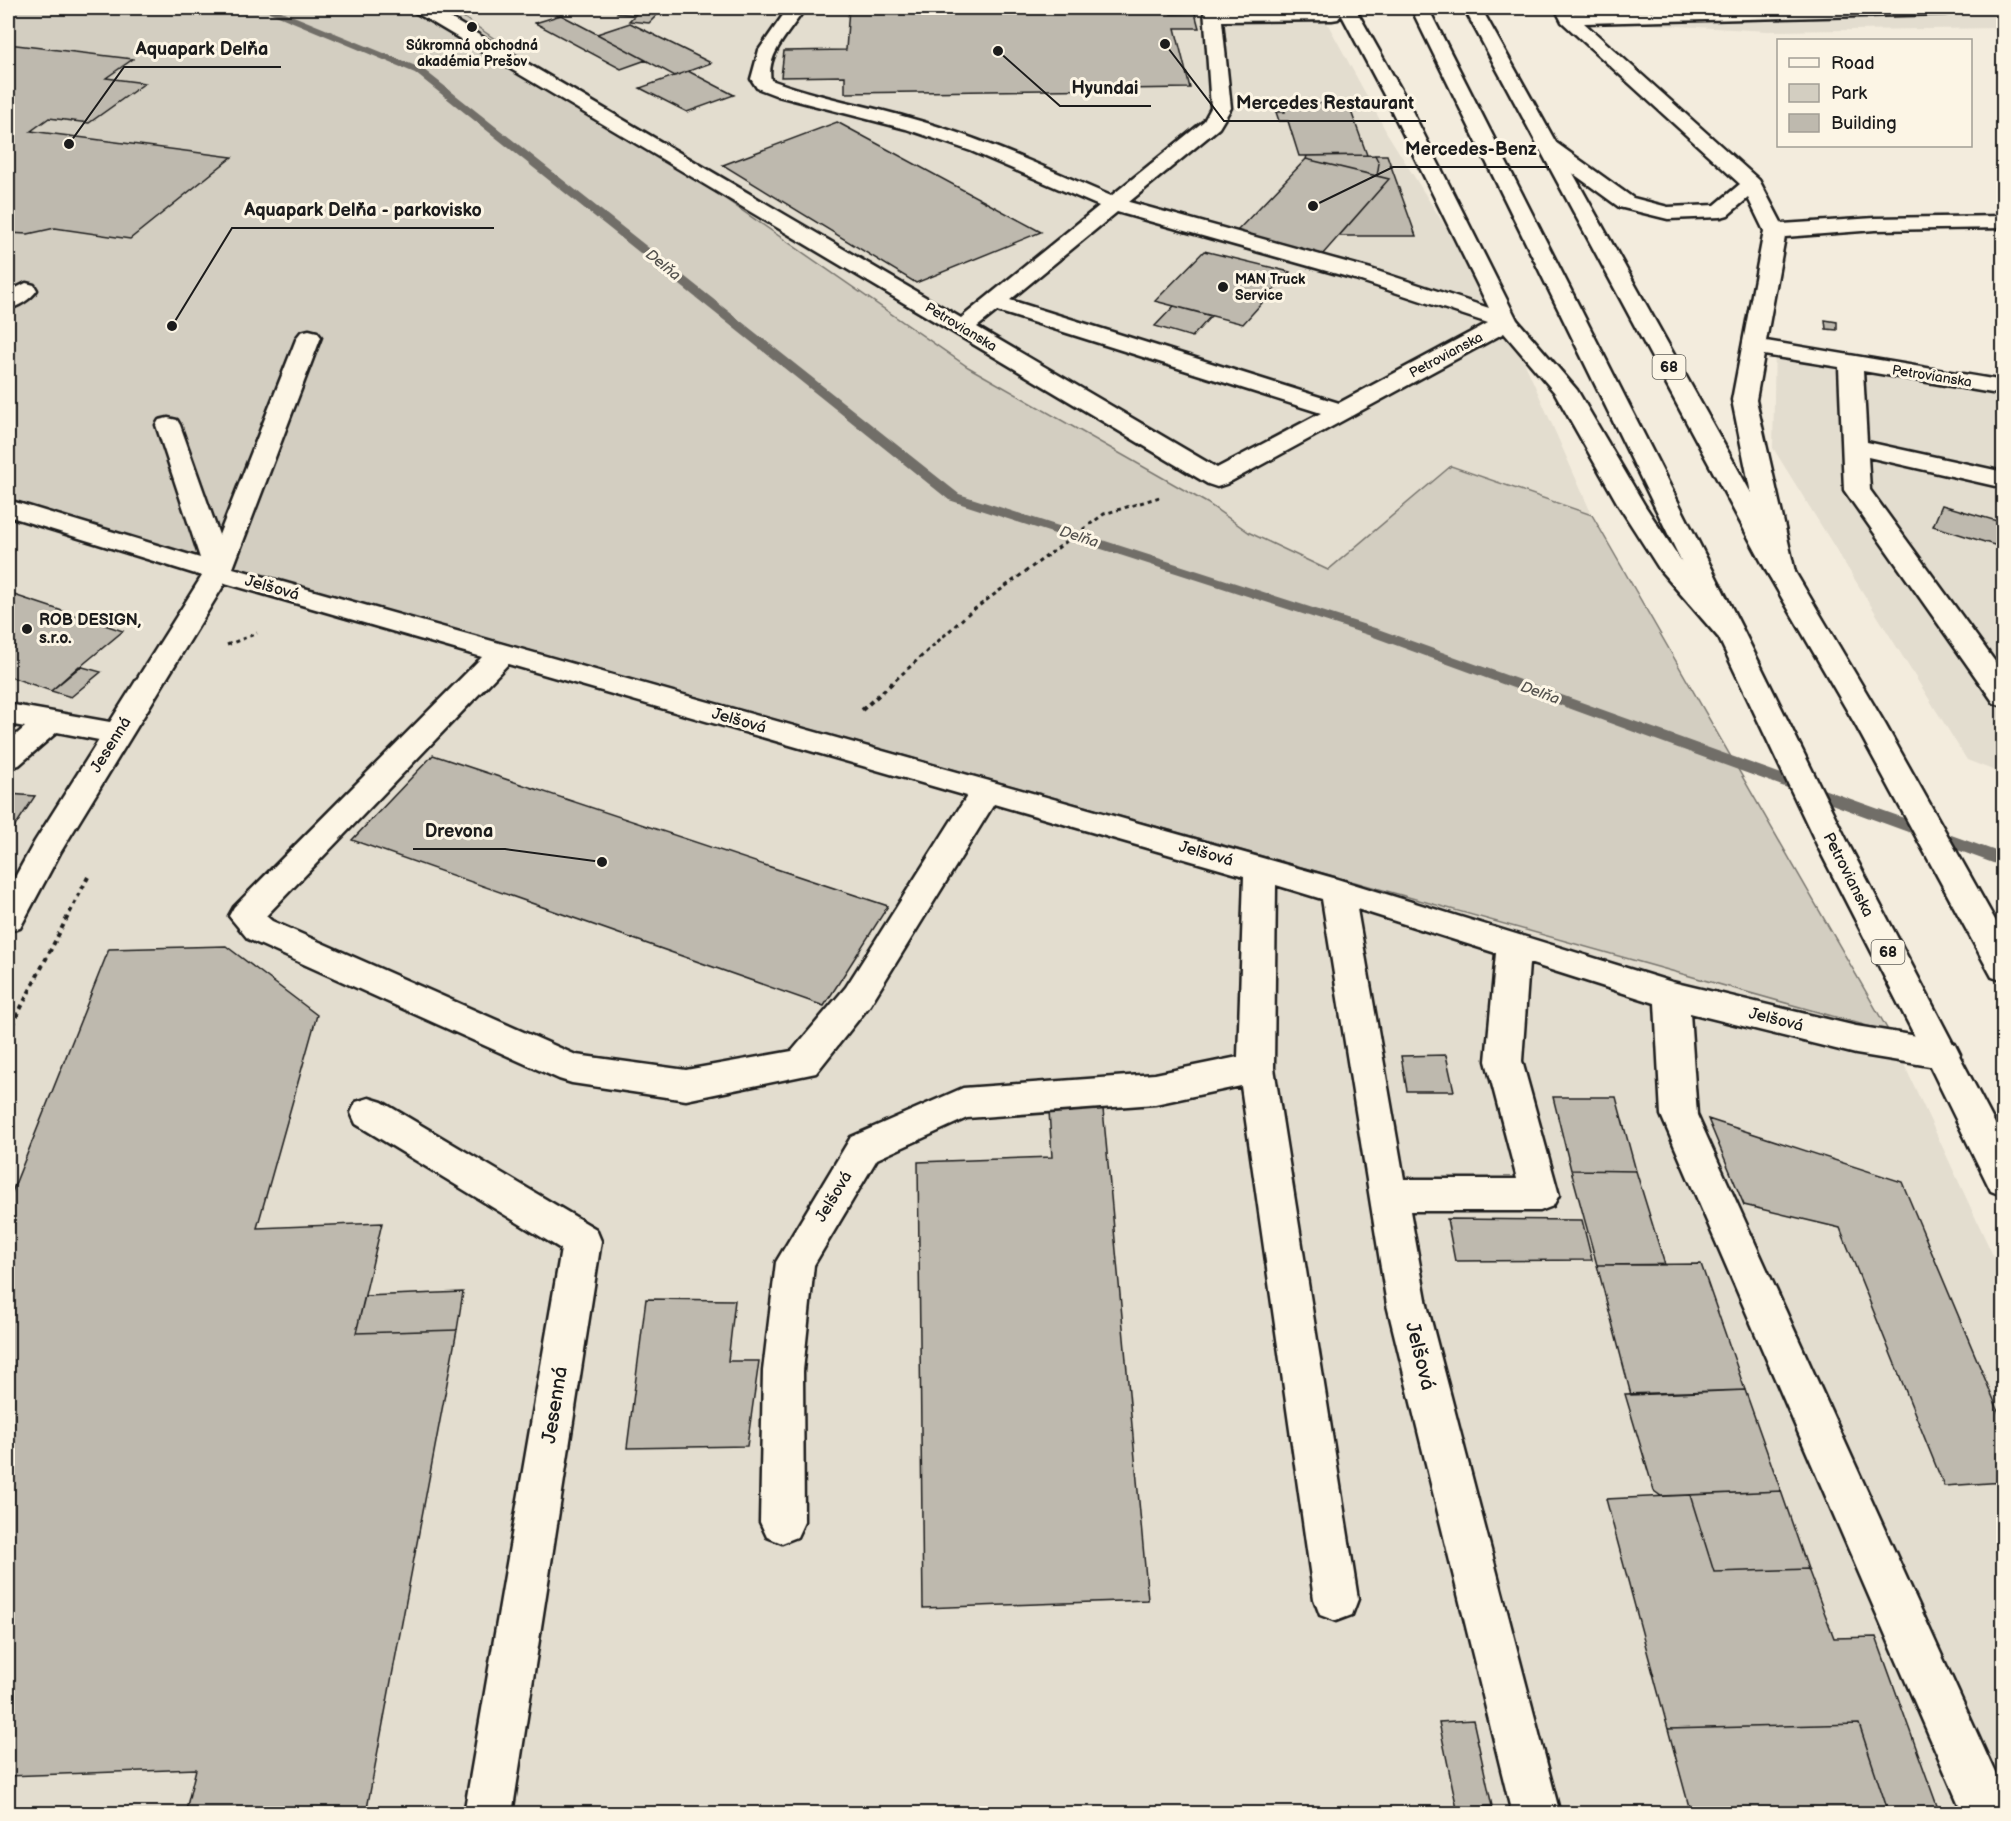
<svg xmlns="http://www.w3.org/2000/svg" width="2011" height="1821" viewBox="0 0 2011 1821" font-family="'Balsamiq Sans',sans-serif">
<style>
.built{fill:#e3ddcf}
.green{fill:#d3cec1;stroke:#78756e;stroke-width:1.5}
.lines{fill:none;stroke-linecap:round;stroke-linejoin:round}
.stream{fill:#716e68;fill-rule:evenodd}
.building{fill:#beb9ae;stroke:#1c1c1c;stroke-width:1.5}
.minor-casing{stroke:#1c1c1c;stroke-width:5}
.major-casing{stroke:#1c1c1c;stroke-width:5}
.path-far1{stroke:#1c1c1c;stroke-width:3;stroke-dasharray:4 4;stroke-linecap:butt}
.path{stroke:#1c1c1c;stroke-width:4;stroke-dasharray:4.5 4.5;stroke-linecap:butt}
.minor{fill:#fcf5e5;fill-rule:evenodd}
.major{fill:#fcf5e5;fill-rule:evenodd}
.poi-dot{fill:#1c1c1c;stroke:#fcf5e5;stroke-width:2}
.labels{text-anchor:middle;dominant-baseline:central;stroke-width:6;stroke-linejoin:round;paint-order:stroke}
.far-poi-label{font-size:14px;font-weight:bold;fill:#1c1c1c;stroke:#fcf5e5}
.far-street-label{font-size:14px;fill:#1c1c1c;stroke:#fcf5e5}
.far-water-label{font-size:15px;font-style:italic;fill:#55534f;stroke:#fcf5e5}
.shield{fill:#fcf5e5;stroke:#5f5d58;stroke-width:1.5}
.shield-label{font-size:15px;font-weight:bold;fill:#1c1c1c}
.street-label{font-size:16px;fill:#1c1c1c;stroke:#fcf5e5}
.poi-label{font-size:16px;font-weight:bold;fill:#1c1c1c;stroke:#fcf5e5;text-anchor:start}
.near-street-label{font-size:20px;fill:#1c1c1c;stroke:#fcf5e5}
.leader{fill:none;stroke:#1c1c1c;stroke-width:2}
.callout-dot{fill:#1c1c1c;stroke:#fcf5e5;stroke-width:2}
.callout-label{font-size:18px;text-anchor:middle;font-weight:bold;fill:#1c1c1c;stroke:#fcf5e5;stroke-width:6;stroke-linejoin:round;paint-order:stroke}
</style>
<rect width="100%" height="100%" fill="#f3ecdd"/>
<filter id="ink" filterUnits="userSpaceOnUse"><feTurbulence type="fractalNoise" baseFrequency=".0167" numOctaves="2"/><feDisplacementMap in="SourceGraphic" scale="12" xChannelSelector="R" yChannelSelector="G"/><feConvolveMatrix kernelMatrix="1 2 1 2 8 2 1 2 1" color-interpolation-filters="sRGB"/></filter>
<g filter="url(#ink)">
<!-- built -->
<path class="built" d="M 421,8 L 1319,8 L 1387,133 L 1511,332 L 1592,515 L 1451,466 L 1328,570 L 1250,533 L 1207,503 L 968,367 L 484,32 L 473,38 Z
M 1581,8 L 1985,8 L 2003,25 L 2004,28 L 1768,31 L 1587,21 Z
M 1775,345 L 2003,387 L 2003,774 L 1967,760 L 1773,448 Z
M 8,504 L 1889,1032 L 2003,1277 L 2003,1813 L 8,1813 Z"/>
<!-- green -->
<path class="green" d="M 8,8 L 450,8 L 968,367 L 1207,503 L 1250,533 L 1328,570 L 1451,466 L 1592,515 L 1889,1032 L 8,504 Z"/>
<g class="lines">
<!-- stream -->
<path class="stream" d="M 263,8 L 274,8 L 423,69 L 959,494 L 1378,629 L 2004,854 L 2004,867 L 1368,635 L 949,500 L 415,73 L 264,10 Z"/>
</g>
<!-- building -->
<path class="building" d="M 622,8 L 642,8 L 635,15 L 617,13 Z
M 642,8 L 664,8 L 649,23 L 629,21 Z
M 849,8 L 1169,8 L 1171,14 L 1195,13 L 1199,28 L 1175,28 L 1190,88 L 845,93 L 845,76 L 781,77 L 784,51 L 846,50 Z
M 561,15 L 597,34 L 646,60 L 621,69 L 535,23 Z
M 630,23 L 711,63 L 675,76 L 597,34 Z
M 8,44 L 133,59 L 106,78 L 145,83 L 89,123 L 49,118 L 31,131 L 232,157 L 130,239 L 55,228 L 28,234 L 8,233 Z
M 688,71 L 734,95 L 687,112 L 640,88 Z
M 1348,103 L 1367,155 L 1299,156 L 1288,121 L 1279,121 L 1276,112 L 1285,112 L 1283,104 Z
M 837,122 L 1041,232 L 916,283 L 723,165 Z
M 1375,155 L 1379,163 L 1377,176 L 1306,159 L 1307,156 Z
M 1375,155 L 1387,155 L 1416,236 L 1339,236 L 1389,179 L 1377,176 L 1379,163 Z
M 1306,159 L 1389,179 L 1322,255 L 1235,233 Z
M 1204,251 L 1290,272 L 1243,324 L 1155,301 Z
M 1174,306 L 1211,316 L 1192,337 L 1155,326 Z
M 1825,320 L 1837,322 L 1837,330 L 1826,329 Z
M 1942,505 L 2004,523 L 2004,548 L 1933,526 Z
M 8,593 L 123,631 L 51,691 L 8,676 Z
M 79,666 L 101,672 L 71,697 L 51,691 Z
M 433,755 L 888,906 L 824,1006 L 352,840 Z
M 9,794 L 35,796 L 8,837 L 8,797 Z
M 226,946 L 317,1015 L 257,1228 L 382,1223 L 356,1333 L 457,1330 L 366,1814 L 185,1814 L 196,1769 L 8,1776 L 8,1202 L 109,949 Z
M 1446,1055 L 1454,1091 L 1407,1091 L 1401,1056 Z
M 1553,1097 L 1616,1097 L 1636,1171 L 1571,1170 Z
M 1103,1109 L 1148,1600 L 923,1608 L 918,1162 L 1052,1157 L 1049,1111 Z
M 1708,1119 L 1902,1182 L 2004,1424 L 2004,1482 L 1944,1486 L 1840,1228 L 1744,1205 Z
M 1571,1170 L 1636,1171 L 1665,1265 L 1597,1265 Z
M 1447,1219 L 1582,1220 L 1592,1260 L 1455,1261 Z
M 1701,1264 L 1745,1390 L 1631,1395 L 1597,1265 Z
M 463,1292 L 457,1330 L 356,1333 L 365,1296 Z
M 646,1299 L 735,1300 L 728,1361 L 759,1361 L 747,1446 L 627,1448 Z
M 1745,1390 L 1781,1491 L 1661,1496 L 1654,1491 L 1625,1394 Z
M 1781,1491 L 1808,1569 L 1714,1572 L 1690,1495 Z
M 1690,1495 L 1714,1572 L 1808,1569 L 1834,1638 L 1876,1637 L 1940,1814 L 1889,1814 L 1859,1724 L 1668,1729 L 1606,1499 Z
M 1473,1720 L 1492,1806 L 1457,1809 L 1439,1722 Z
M 1859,1724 L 1889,1814 L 1691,1814 L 1668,1729 Z"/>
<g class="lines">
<!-- minor casing -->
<g class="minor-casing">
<path id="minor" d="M 412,8 L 433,8 L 961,318 L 1099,206 L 971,151 L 906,129 L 778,96 L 757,88 L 751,79 L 759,50 L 788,8 L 805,8 C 793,29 765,54 771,80 C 819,98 871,106 920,121 C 986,140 1048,169 1111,196 L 1204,121 L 1211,108 L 1204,8 L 1220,8 L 1221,11 L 1338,11 L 1341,15 L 1338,19 L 1332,20 L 1222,21 L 1231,108 L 1219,128 L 1129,202 L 1371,269 L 1489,308 L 1384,95 L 1338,8 L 1355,8 L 1404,95 L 1517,320 L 1577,390 L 1645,506 L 1680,559 L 1742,631 L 1738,637 L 1728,640 L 1718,637 L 1660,570 L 1619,506 L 1555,393 L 1504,333 L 1226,484 L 1217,487 L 1208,484 L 415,12 ZM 1117,212 L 1355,279 L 1488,323 L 1339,403 L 1010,300 ZM 997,311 L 1321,413 L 1217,468 L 977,327 Z
M 1555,8 L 1571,8 L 1574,13 L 1785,8 L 1955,9 L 1952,13 L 1946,14 L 1584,23 L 1759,180 L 1782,224 L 1875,218 L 2004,216 L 2004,228 L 1875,230 L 1785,237 L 1766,341 L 2004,381 L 2004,395 L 1863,371 L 1867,442 L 2004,472 L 2004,488 L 1868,457 L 1870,490 L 2004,674 L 2004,706 L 1994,703 L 1844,490 L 1839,367 L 1764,355 L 1756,400 L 1795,572 L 1791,578 L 1781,580 L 1771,578 L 1767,572 L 1732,400 L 1764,231 L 1748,198 L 1728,215 L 1721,217 L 1668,219 L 1619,207 L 1541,150 L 1538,146 L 1541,142 L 1555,142 L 1633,198 L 1668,207 L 1715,205 L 1740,184 L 1562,22 Z
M 26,283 L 34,285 L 37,290 C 31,299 18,307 8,309 L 8,292 Z
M 309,330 L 317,332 L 321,337 L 233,568 L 1337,879 L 1672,982 L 1856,1026 L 1942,1040 L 1955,1044 L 1960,1054 L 1955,1064 L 1942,1068 L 1856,1054 L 1690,1013 L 1697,1115 L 2004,1793 L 2004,1814 L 1963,1814 L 1661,1115 L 1655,1003 L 1529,963 L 1522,1061 L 1559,1195 L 1553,1206 L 1540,1211 L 1410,1211 L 1427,1305 L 1560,1814 L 1512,1814 L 1387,1305 L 1322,899 L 1276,885 L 1274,1068 L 1358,1599 L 1352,1615 L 1336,1621 L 1320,1615 L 1314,1599 L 1241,1086 L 1155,1104 L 967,1118 L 877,1159 L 814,1265 L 803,1371 L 804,1522 L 797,1537 L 782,1543 L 767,1537 L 760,1522 L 763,1371 L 776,1262 L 851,1137 L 963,1088 L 1155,1074 L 1238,1057 L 1244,876 L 994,804 L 870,1005 L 816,1073 L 686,1100 L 572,1083 L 559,1079 L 248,939 L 229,916 L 234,907 L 482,657 L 225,583 L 60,853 L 20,928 L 8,931 L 8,890 L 35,841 L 99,740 L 57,732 L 19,765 L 8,768 L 8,742 L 25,727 L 8,724 L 8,704 L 110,722 L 202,576 L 8,516 L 8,500 L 200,558 L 156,425 L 159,420 L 168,418 L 177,420 L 180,425 L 219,535 L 297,337 L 301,332 ZM 508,664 L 967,796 L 846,987 L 792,1051 L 686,1070 L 576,1055 L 272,921 L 266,916 ZM 1357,909 L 1496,953 L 1486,1061 L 1517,1179 L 1404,1179 Z
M 369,1098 L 382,1102 L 596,1229 L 601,1241 L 512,1814 L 464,1814 L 561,1249 L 356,1124 L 351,1113 L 356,1102 Z"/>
</g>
<!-- major casing -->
<g class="major-casing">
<path id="major" d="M 1411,8 L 1428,8 L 1744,632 L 1851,849 L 2004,1141 L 2004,1196 L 1991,1191 L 1924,1054 L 1819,849 L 1716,632 Z
M 1464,8 L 1481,8 L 1795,572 L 1885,724 L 2004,936 L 2004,981 L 1992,977 L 1855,724 L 1767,572 Z"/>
</g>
<!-- path-far1 -->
<path class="path-far1" d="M 227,645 L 257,633
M 890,685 L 969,613 L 1104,514 L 1163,496"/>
<!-- path -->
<path class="path" d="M 862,710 L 892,683
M 8,1033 L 88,877"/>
<!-- minor -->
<use href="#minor" class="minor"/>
<!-- major -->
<use href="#major" class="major"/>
</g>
</g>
<!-- markers -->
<g class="poi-dot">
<circle cx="472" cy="27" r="6"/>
<circle cx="1223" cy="287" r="6"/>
<circle cx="27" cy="629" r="6"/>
</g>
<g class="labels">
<!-- far-poi labels -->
<g class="far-poi-label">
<text x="472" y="45">Súkromná obchodná<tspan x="472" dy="16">akadémia Prešov</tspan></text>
<text x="1235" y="279" text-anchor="start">MAN Truck<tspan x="1235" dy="16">Service</tspan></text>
</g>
<!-- far-street labels -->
<g class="far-street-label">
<text transform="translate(961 327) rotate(31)">Petrovianska</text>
<text transform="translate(1446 355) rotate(-28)">Petrovianska</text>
<text transform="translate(1932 376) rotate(9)">Petrovianska</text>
</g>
<!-- far-water labels -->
<g class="far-water-label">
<text transform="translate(663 265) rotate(39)">Delňa</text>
<text transform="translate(1079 537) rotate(18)">Delňa</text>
<text transform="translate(1540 693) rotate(20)">Delňa</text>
</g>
<!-- shield labels -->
<g class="shield">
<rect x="1652.5" y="355" width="33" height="24" rx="4.5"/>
<rect x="1871.5" y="940" width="33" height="24" rx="4.5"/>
</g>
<g class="shield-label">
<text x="1669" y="367">68</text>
<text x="1888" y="952">68</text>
</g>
<!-- street labels -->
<g class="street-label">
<text transform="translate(272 588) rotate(16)">Jelšová</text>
<text transform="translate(739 721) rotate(16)">Jelšová</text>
<text transform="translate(111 745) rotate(-58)">Jesenná</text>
<text transform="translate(1206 854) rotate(16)">Jelšová</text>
<text transform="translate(1848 875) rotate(63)">Petrovianska</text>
<text transform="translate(1776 1020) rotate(14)">Jelšová</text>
<text transform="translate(834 1197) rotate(-59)">Jelšová</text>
</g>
<!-- poi labels -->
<g class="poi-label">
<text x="39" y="620">ROB DESIGN,<tspan x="39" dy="18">s.r.o.</tspan></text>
</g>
<!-- near-street labels -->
<g class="near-street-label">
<text transform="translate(1420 1356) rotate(76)">Jelšová</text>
<text transform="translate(555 1405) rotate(-81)">Jesenná</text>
</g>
</g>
<!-- callouts -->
<path class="leader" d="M69 144L124 67H281M998 51L1060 106H1151M1165 44L1224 121H1426M1313 206L1393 167H1549M172 326L232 228H494M602 862L505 849H413"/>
<g class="callout-dot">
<circle cx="69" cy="144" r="6"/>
<circle cx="998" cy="51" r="6"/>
<circle cx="1165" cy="44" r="6"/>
<circle cx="1313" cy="206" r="6"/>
<circle cx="172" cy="326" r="6"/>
<circle cx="602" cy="862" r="6"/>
</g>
<g class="callout-label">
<text x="202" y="55">Aquapark Delňa</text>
<text x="1105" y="94">Hyundai</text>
<text x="1325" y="109">Mercedes Restaurant</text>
<text x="1471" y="155">Mercedes-Benz</text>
<text x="363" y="216">Aquapark Delňa - parkovisko</text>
<text x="459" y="837">Drevona</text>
</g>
<!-- margin -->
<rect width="2011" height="1821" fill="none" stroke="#fcf5e5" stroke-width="30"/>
<rect x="15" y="15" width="1981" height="1791" fill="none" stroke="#1c1c1c" stroke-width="2" filter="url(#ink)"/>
<!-- legend -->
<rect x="1777" y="39" width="195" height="108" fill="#fcf5e5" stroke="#a29e95" stroke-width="1.5"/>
<rect x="1789" y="58" width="30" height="9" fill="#fcf5e5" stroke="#a29e95" stroke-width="1.5"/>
<text x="1831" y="69" font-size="18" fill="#1c1c1c">Road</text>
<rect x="1789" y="84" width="30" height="18" fill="#d3cec1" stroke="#a29e95" stroke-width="1.5"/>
<text x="1831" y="99" font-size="18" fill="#1c1c1c">Park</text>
<rect x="1789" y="114" width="30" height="18" fill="#beb9ae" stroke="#a29e95" stroke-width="1.5"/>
<text x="1831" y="129" font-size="18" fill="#1c1c1c">Building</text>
</svg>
